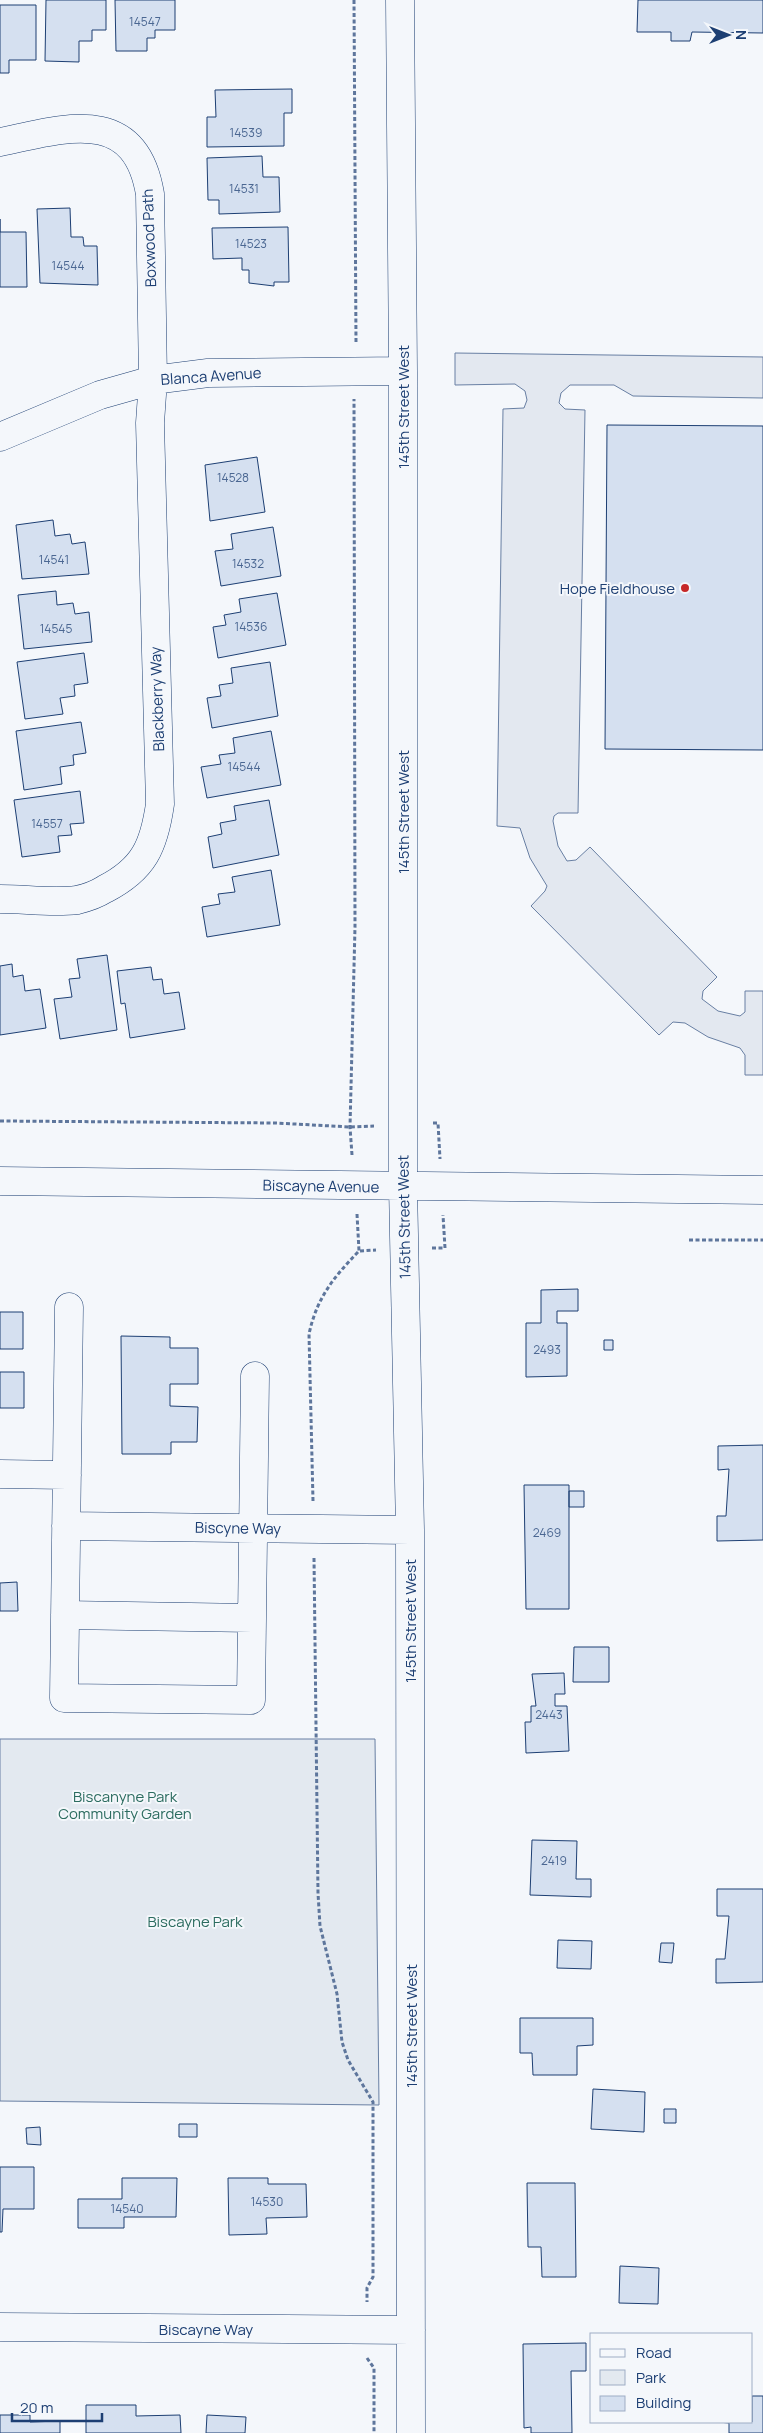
<svg xmlns="http://www.w3.org/2000/svg" width="763" height="2433" viewBox="0 0 763 2433" font-family="Manrope,sans-serif">
<style>
.green{fill:#e3e9f0;stroke:#687fa3}
.parking{fill:#e3e8f0;stroke:#687fa3}
.building{fill:#d5e0f0;stroke:#1d3f73}
.lines{fill:none;stroke-linecap:round;stroke-linejoin:round}
.minor-casing{stroke:#1d3f73;stroke-width:29}
.path{stroke:#5e769c;stroke-width:3;stroke-dasharray:4 2.5;stroke-linecap:butt}
.minor{stroke:#f4f7fb;stroke-width:28}
.poi-dot{fill:#c62828;stroke:#f4f7fb;stroke-width:2}
.labels{text-anchor:middle;dominant-baseline:central;stroke-width:4;stroke-linejoin:round;paint-order:stroke}
.number-label{font-size:12px;fill:#4b6792}
.street-label{font-size:15px;fill:#1d3f73;stroke:#f4f7fb}
.poi-label{font-size:15px;fill:#1d3f73;stroke:#f4f7fb;text-anchor:end}
.park-label{font-size:15px;fill:#2c6c60;stroke:#f4f7fb}
</style>
<rect width="100%" height="100%" fill="#f4f7fb"/>
<!-- green -->
<path class="green" d="M 0,1739 L 375,1739 L 379,2105 L 0,2101 Z"/>
<!-- parking -->
<path class="parking" d="M 455,353 L 763,357 L 763,398 L 633,396 L 614,385 L 570,385 L 561,393 L 559,403 L 565,409 L 585,410 L 578,813 L 558,813 L 554,816 L 553,821 L 558,846 L 567,861 L 576,860 L 590,847 L 717,977 L 703,991 L 702,999 L 718,1011 L 740,1016 L 745,1012 L 745,991 L 763,991 L 763,1075 L 745,1075 L 745,1055 L 740,1048 L 708,1037 L 685,1023 L 673,1022 L 659,1035 L 531,906 L 545,891 L 547,886 L 530,858 L 520,828 L 497,826 L 503,409 L 524,408 L 527,400 L 525,391 L 515,384 L 455,385 Z"/>
<!-- building -->
<path class="building" d="M 46,0 L 106,0 L 106,30 L 92,30 L 92,41 L 79,41 L 79,62 L 45,61 Z
M 115,0 L 175,0 L 175,30 L 155,30 L 155,38 L 147,38 L 147,51 L 116,51 Z
M 638,0 L 763,0 L 763,33 L 692,32 L 690,41 L 671,41 L 671,32 L 637,32 Z
M 0,5 L 36,5 L 36,60 L 9,60 L 9,73 L 0,73 Z
M 292,89 L 292,113 L 284,113 L 284,146 L 207,147 L 207,117 L 216,117 L 215,90 Z
M 262,156 L 263,177 L 279,177 L 280,212 L 219,214 L 219,200 L 208,200 L 207,158 Z
M 70,208 L 71,237 L 83,237 L 84,246 L 97,246 L 98,285 L 40,283 L 37,209 Z
M 0,219 L 0,232 L 26,232 L 27,287 L 0,287 Z
M 288,227 L 289,282 L 274,282 L 274,286 L 249,283 L 249,270 L 242,270 L 242,258 L 213,259 L 212,228 Z
M 607,425 L 763,426 L 763,750 L 605,749 Z
M 257,457 L 265,512 L 210,521 L 205,465 Z
M 53,520 L 55,536 L 70,534 L 72,544 L 85,542 L 89,574 L 22,579 L 16,525 Z
M 273,527 L 281,576 L 221,586 L 215,551 L 233,549 L 231,534 Z
M 56,591 L 57,605 L 73,603 L 75,614 L 89,612 L 92,642 L 24,649 L 18,595 Z
M 277,593 L 286,645 L 218,658 L 213,627 L 226,625 L 224,615 L 241,612 L 239,599 Z
M 84,653 L 88,683 L 74,685 L 75,696 L 60,698 L 63,714 L 25,719 L 17,662 Z
M 270,662 L 278,716 L 212,728 L 207,698 L 221,696 L 219,685 L 233,683 L 231,668 Z
M 81,722 L 86,753 L 73,755 L 74,765 L 60,767 L 62,784 L 24,790 L 16,731 Z
M 271,731 L 281,785 L 207,798 L 201,767 L 221,764 L 219,755 L 235,753 L 233,738 Z
M 80,791 L 84,823 L 70,824 L 72,835 L 58,836 L 60,852 L 22,857 L 14,800 Z
M 269,800 L 279,855 L 213,868 L 208,837 L 222,834 L 220,823 L 236,820 L 234,806 Z
M 271,870 L 280,925 L 207,937 L 202,907 L 220,904 L 218,894 L 235,892 L 232,877 Z
M 107,955 L 117,1030 L 60,1039 L 54,999 L 72,997 L 69,979 L 80,978 L 77,959 Z
M 12,964 L 13,977 L 23,975 L 25,991 L 40,989 L 46,1028 L 0,1035 L 0,966 Z
M 151,967 L 153,980 L 162,979 L 164,994 L 179,992 L 185,1029 L 130,1038 L 125,1003 L 121,1004 L 117,971 Z
M 578,1289 L 578,1311 L 557,1311 L 557,1323 L 567,1323 L 567,1376 L 526,1377 L 526,1323 L 541,1323 L 541,1290 Z
M 0,1312 L 23,1312 L 23,1349 L 0,1349 Z
M 121,1336 L 170,1337 L 170,1348 L 198,1348 L 198,1384 L 170,1384 L 170,1406 L 198,1407 L 197,1442 L 171,1442 L 171,1454 L 122,1454 Z
M 604,1340 L 613,1340 L 613,1350 L 604,1350 Z
M 0,1372 L 24,1372 L 24,1408 L 0,1408 Z
M 763,1445 L 763,1540 L 717,1541 L 717,1516 L 726,1516 L 729,1469 L 718,1470 L 718,1446 Z
M 524,1485 L 569,1485 L 569,1609 L 526,1609 Z
M 569,1491 L 584,1491 L 584,1507 L 569,1507 Z
M 17,1582 L 18,1611 L 0,1611 L 0,1583 Z
M 574,1647 L 609,1647 L 609,1682 L 573,1682 Z
M 564,1673 L 565,1694 L 555,1694 L 555,1706 L 567,1706 L 569,1751 L 526,1753 L 525,1722 L 531,1722 L 531,1706 L 536,1706 L 532,1674 Z
M 532,1840 L 577,1841 L 576,1879 L 591,1879 L 591,1897 L 530,1895 Z
M 717,1889 L 763,1889 L 763,1982 L 716,1983 L 716,1959 L 725,1959 L 729,1916 L 717,1916 Z
M 558,1940 L 592,1941 L 591,1969 L 557,1968 Z
M 661,1943 L 674,1943 L 672,1963 L 659,1962 Z
M 520,2018 L 593,2018 L 593,2045 L 577,2046 L 577,2075 L 533,2075 L 532,2053 L 520,2053 Z
M 593,2089 L 645,2092 L 644,2132 L 591,2129 Z
M 664,2109 L 676,2109 L 676,2123 L 664,2123 Z
M 179,2124 L 197,2124 L 197,2137 L 179,2137 Z
M 40,2127 L 41,2145 L 27,2144 L 26,2128 Z
M 0,2167 L 34,2167 L 34,2209 L 3,2209 L 2,2232 L 0,2232 Z
M 122,2178 L 177,2178 L 176,2217 L 124,2217 L 124,2228 L 78,2228 L 78,2199 L 122,2199 Z
M 228,2178 L 268,2178 L 268,2184 L 306,2184 L 307,2217 L 266,2218 L 267,2234 L 229,2235 Z
M 527,2183 L 575,2183 L 576,2277 L 542,2277 L 541,2247 L 528,2247 Z
M 620,2266 L 659,2268 L 658,2304 L 619,2303 Z
M 586,2343 L 586,2371 L 571,2371 L 572,2433 L 531,2433 L 531,2427 L 524,2428 L 523,2344 Z
M 752,2396 L 763,2396 L 763,2433 L 729,2433 L 729,2423 L 718,2422 L 752,2422 Z
M 86,2405 L 136,2405 L 136,2416 L 180,2415 L 181,2433 L 86,2433 Z
M 0,2415 L 30,2415 L 30,2422 L 60,2421 L 60,2433 L 0,2433 Z
M 207,2415 L 246,2417 L 245,2433 L 206,2433 Z"/>
<g class="lines">
<!-- minor casing -->
<g class="minor-casing">
<path id="minor" d="M 400,0 L 403,371 L 403,1186 L 410,1530 L 411,2433
M 0,142 C 63,129 135,104 150,194 L 153,380 L 150,423 L 160,804 C 154,846 144,869 105,889 C 97,894 86,898 77,900 C 52,903 25,899 0,899
M 0,437 L 100,395 L 153,380 L 208,373 L 403,371
M 0,1181 L 763,1190
M 69,1307 L 64,1698 L 251,1700 L 255,1376
M 0,1474 L 67,1475
M 66,1526 L 410,1530
M 65,1615 L 252,1618
M 0,2327 L 411,2330"/>
</g>
<!-- path -->
<path class="path" d="M 354,0 L 356,343
M 0,1121 L 276,1123 L 350,1127 L 374,1126
M 433,1123 L 438,1123 L 440,1159
M 352,1155 L 350,1127 L 355,927 L 354,399
M 357,1214 L 359,1251
M 689,1240 L 763,1240
M 432,1248 L 445,1248 L 443,1215
M 313,1501 L 309,1334 C 317,1297 334,1277 359,1251 L 376,1250
M 314,1558 L 318,1893 L 320,1926 L 337,1994 L 342,2042 L 348,2060 L 373,2102 L 373,2277 L 367,2288 L 367,2302
M 367,2358 L 374,2368 L 374,2433"/>
<!-- minor -->
<use href="#minor" class="minor"/>
</g>
<!-- markers -->
<circle class="poi-dot" cx="685" cy="588" r="5"/>
<g class="labels">
<!-- number labels -->
<g class="number-label">
<text x="145" y="21">14547</text>
<text x="246" y="132">14539</text>
<text x="244" y="188">14531</text>
<text x="251" y="243">14523</text>
<text x="68" y="265">14544</text>
<text x="233" y="477">14528</text>
<text x="54" y="559">14541</text>
<text x="248" y="563">14532</text>
<text x="251" y="626">14536</text>
<text x="56" y="628">14545</text>
<text x="244" y="766">14544</text>
<text x="47" y="823">14557</text>
<text x="547" y="1349">2493</text>
<text x="547" y="1532">2469</text>
<text x="549" y="1714">2443</text>
<text x="554" y="1860">2419</text>
<text x="267" y="2201">14530</text>
<text x="127" y="2208">14540</text>
</g>
<!-- street labels -->
<g class="street-label">
<text transform="translate(149 238) rotate(-92)">Boxwood Path</text>
<text transform="translate(211 376) rotate(-4)">Blanca Avenue</text>
<text transform="translate(403 407) rotate(-90)">145th Street West</text>
<text transform="translate(157 699) rotate(-92)">Blackberry Way</text>
<text transform="translate(403 812) rotate(-90)">145th Street West</text>
<text transform="translate(321 1186) rotate(1)">Biscayne Avenue</text>
<text transform="translate(404 1217) rotate(-91)">145th Street West</text>
<text transform="translate(238 1528) rotate(1)">Biscyne Way</text>
<text transform="translate(410 1621) rotate(-90)">145th Street West</text>
<text transform="translate(411 2026) rotate(-90)">145th Street West</text>
<text x="206" y="2329">Biscayne Way</text>
</g>
<!-- poi labels -->
<g class="poi-label">
<text x="675" y="588">Hope Fieldhouse</text>
</g>
<!-- park labels -->
<g class="park-label">
<text x="125" y="1796">Biscanyne Park<tspan x="125" dy="17">Community Garden</tspan></text>
<text x="195" y="1921">Biscayne Park</text>
</g>
</g>
<!-- legend -->
<rect x="590" y="2333" width="162" height="90" fill="#f4f7fb" stroke="#9eadc5"/>
<rect x="600" y="2349" width="25" height="8" fill="#f4f7fb" stroke="#9eadc5"/>
<text x="636" y="2358" font-size="15" fill="#1d3f73">Road</text>
<rect x="600" y="2370" width="25" height="15" fill="#e3e9f0" stroke="#9eadc5"/>
<text x="636" y="2383" font-size="15" fill="#1d3f73">Park</text>
<rect x="600" y="2396" width="25" height="15" fill="#d5e0f0" stroke="#9eadc5"/>
<text x="636" y="2408" font-size="15" fill="#1d3f73">Building</text>
<!-- north arrow -->
<g transform="translate(728 35) rotate(90)" stroke="#f4f7fb" stroke-width="4" paint-order="stroke">
<path d="M0-4L9 19L0 12L-9 19Z" fill="#1d3f73"/>
<text y="-8" font-size="14" font-weight="bold" text-anchor="middle" fill="#1d3f73">N</text>
</g>
<!-- scale -->
<path d="M12 2413v8h90v-8" fill="none" stroke="#1d3f73" stroke-width="2.5"/>
<text x="20" y="2413" font-size="15" fill="#1d3f73" stroke="#f4f7fb" stroke-width="4" paint-order="stroke">20 m</text>
</svg>
